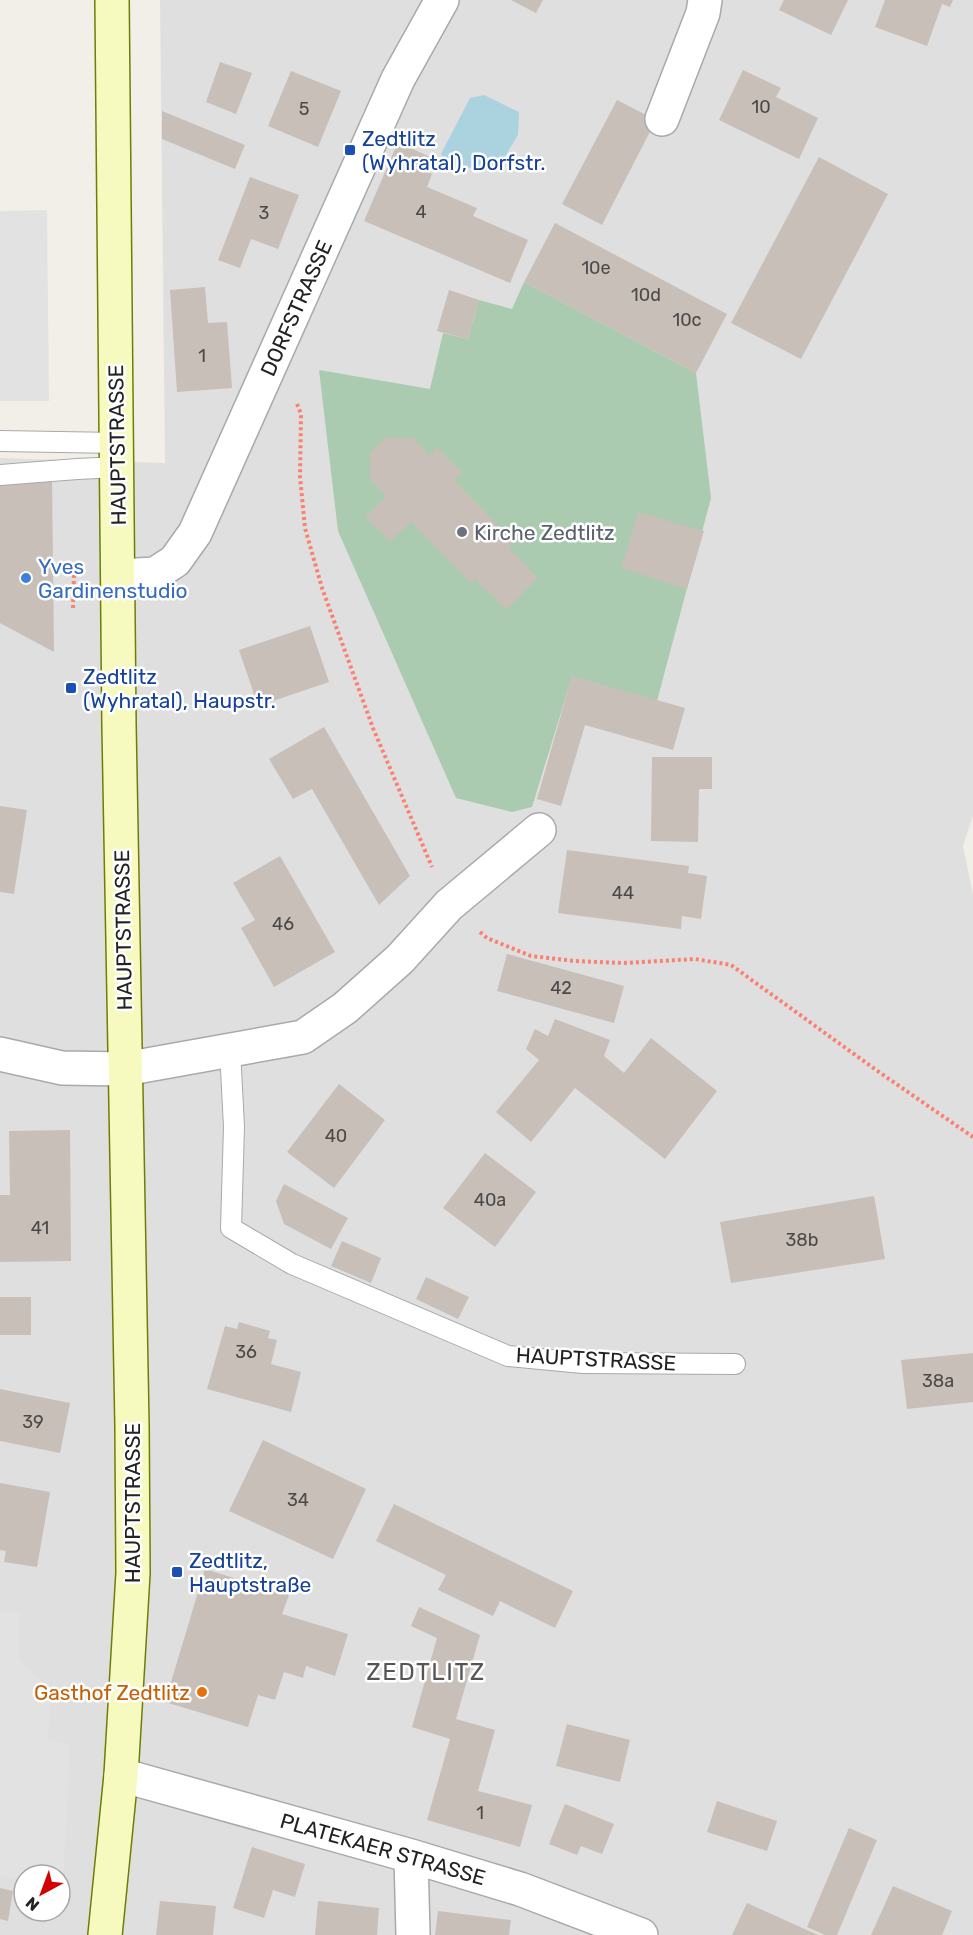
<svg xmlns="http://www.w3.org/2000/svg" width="973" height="1935" viewBox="0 0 973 1935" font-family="Rubik,sans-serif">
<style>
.residential{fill:#e0dfdf;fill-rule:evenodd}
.cemetery{fill:#aacbaf}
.parking{fill:#e2e2e2}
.water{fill:#aad3df}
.building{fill:#c7bfb8}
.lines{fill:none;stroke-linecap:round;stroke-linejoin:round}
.service-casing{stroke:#a9a9a9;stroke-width:22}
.minor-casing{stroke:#a9a9a9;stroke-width:36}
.secondary-casing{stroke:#707d05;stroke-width:36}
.path{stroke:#fa8072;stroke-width:4;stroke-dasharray:3 3;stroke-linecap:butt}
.service{stroke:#fff;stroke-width:20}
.minor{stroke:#fff;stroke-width:33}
.secondary{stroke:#f7fabf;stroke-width:33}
.transit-dot{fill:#1a4fb4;stroke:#fff;stroke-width:2}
.worship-dot{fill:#6b7280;stroke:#fff;stroke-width:2}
.shop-dot{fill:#3f7fe0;stroke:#fff;stroke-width:2}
.food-dot{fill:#e8710a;stroke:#fff;stroke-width:2}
.labels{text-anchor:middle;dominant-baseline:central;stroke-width:5;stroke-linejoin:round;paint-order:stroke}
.number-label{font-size:18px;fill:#4b4948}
.transit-label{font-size:21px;fill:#164399;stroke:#fff;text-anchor:start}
.street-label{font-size:21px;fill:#222;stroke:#fff}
.worship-label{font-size:21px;fill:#5b616d;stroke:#fff;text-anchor:start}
.shop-label{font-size:21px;fill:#366cbe;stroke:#fff;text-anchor:start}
.food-label{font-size:21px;fill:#c56008;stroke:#fff;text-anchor:end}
.quarter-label{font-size:24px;letter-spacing:1.5px;fill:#555;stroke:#fff}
</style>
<rect width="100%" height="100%" fill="#f2efe9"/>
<!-- residential -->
<path class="residential" d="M 160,0 L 973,0 L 973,816 L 963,846 L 973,895 L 973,1935 L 0,1935 L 0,458 L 165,463 ZM 24,1875 L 60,1875 L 60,1911 L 24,1911 Z"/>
<!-- cemetery -->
<path class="cemetery" d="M 524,282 L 696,373 L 711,498 L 657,701 L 572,677 L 532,807 L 512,812 L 456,798 L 338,531 L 319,370 L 430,389 L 443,333 L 468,339 L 479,300 L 512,309 Z"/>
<!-- parking -->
<path class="parking" d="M 47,210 L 49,401 L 0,401 L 0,211 Z
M 19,1611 L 19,1659 L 51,1691 L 48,1739 L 70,1745 L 63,1885 L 60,1885 L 60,1875 L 24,1875 L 24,1880 L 0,1876 L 0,1612 Z"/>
<!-- water -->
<path class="water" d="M 484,95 L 519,112 L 518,135 L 504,158 L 485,169 L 449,166 L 441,154 L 470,98 Z"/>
<!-- building -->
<path class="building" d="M 511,0 L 543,0 L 536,13 Z
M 784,0 L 848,0 L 831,35 L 779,10 Z
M 885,0 L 953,0 L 950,7 L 942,4 L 927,46 L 875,27 Z
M 220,62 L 252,73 L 236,114 L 206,102 Z
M 743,70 L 781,88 L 776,97 L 818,118 L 799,159 L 719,120 Z
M 291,71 L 341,91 L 318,147 L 268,126 Z
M 617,100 L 656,120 L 602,225 L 562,204 Z
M 162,111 L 245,145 L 235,169 L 162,139 Z
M 398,142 L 430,157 L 424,171 L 432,174 L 427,187 L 477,208 L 473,216 L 528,240 L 510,283 L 364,221 Z
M 819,157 L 888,194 L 801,359 L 731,323 Z
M 250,177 L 299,195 L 278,249 L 251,239 L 240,268 L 218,260 Z
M 555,223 L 727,314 L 696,373 L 524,282 Z
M 205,287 L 208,323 L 227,322 L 232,388 L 177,392 L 170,290 Z
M 449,290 L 479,300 L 468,339 L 437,331 Z
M 386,438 L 413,438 L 429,455 L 437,447 L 462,473 L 454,480 L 514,542 L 508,547 L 538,578 L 506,610 L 475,579 L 471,583 L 411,522 L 390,542 L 365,517 L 386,496 L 370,479 L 370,453 Z
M 52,480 L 54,652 L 0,623 L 0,481 Z
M 638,512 L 704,531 L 687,589 L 621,568 Z
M 310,626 L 329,682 L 258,706 L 239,650 Z
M 572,676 L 685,708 L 673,750 L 585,725 L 561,806 L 537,799 Z
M 324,727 L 410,876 L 379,905 L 312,789 L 293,799 L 269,759 Z
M 652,757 L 712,757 L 712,789 L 699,789 L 698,842 L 651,841 Z
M 0,806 L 27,810 L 14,894 L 0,892 Z
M 567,850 L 689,866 L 688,873 L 707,876 L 701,919 L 682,916 L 681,929 L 558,913 Z
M 280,856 L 335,952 L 274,987 L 241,928 L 255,920 L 233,883 Z
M 507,954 L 624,986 L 614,1023 L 497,991 Z
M 555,1019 L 610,1040 L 604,1056 L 624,1073 L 651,1038 L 717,1091 L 665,1159 L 575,1088 L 531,1142 L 496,1112 L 539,1060 L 526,1049 L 535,1029 L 548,1036 Z
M 339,1084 L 385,1120 L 334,1188 L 287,1152 Z
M 70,1130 L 71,1261 L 0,1262 L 0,1195 L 10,1195 L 9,1131 Z
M 485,1153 L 536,1192 L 495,1247 L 443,1208 Z
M 284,1184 L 348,1218 L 331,1249 L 284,1224 L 276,1201 Z
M 874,1196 L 885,1259 L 731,1283 L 720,1222 Z
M 342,1241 L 381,1258 L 371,1283 L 331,1266 Z
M 426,1277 L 469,1297 L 458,1319 L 416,1299 Z
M 0,1297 L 31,1297 L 31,1335 L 0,1335 Z
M 239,1322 L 270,1331 L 268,1338 L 277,1340 L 271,1364 L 301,1372 L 291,1412 L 207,1389 L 225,1326 L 237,1329 Z
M 973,1353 L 973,1402 L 907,1409 L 901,1360 Z
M 0,1389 L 70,1403 L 60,1453 L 0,1441 Z
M 263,1440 L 366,1489 L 333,1559 L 229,1511 Z
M 0,1483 L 50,1492 L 37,1567 L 4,1562 L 6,1551 L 0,1550 Z
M 394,1504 L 573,1591 L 555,1628 L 500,1601 L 493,1616 L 438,1590 L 446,1575 L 376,1541 Z
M 205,1569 L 289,1595 L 282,1614 L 348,1634 L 335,1676 L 306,1666 L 303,1678 L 284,1672 L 275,1700 L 258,1695 L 248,1727 L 165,1702 Z
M 419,1607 L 480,1635 L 456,1719 L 495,1730 L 478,1791 L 532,1805 L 520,1847 L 427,1820 L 450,1739 L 412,1727 L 437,1638 L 411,1626 Z
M 567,1724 L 630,1740 L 620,1782 L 556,1766 Z
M 717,1801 L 777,1821 L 767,1851 L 707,1832 Z
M 565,1804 L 614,1824 L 602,1854 L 581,1846 L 577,1855 L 549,1844 Z
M 849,1828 L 877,1840 L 837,1935 L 825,1935 L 807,1927 Z
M 252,1847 L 305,1864 L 295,1897 L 273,1890 L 264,1918 L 233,1908 Z
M 893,1886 L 952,1911 L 942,1935 L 871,1935 Z
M 0,1888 L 13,1891 L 8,1921 L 0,1919 Z
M 160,1901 L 216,1906 L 213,1935 L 156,1935 Z
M 318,1901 L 379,1908 L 377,1935 L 315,1935 Z
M 747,1903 L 809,1931 L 818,1935 L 732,1935 Z
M 438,1911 L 511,1920 L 509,1935 L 435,1935 Z"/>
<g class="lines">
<!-- service casing -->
<g class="service-casing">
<path id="service" d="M 0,441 L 118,443
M 0,475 L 77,469 L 118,467
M 230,1050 L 234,1127 L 231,1228 L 292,1264 L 508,1356 L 583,1363 L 735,1364"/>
</g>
<!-- minor casing -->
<g class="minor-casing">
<path id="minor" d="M 662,119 L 703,13 L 705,0
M 119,576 L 155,574 L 175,561 L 195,533 L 398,79 L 442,0
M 0,1054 L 62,1068 L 125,1069 L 303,1037 L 345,1008 L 400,959 L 449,905 L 539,830
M 121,1775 L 411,1856 L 520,1889 L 641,1935
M 411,1856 L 413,1935"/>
</g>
<!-- secondary casing -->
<g class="secondary-casing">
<path id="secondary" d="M 105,1935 L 121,1775 L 133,1573 L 132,1426 L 119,725 L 112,0"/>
</g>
<!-- path -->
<path class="path" d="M 297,404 L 301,414 L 300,477 L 305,528 L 322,588 L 373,728 L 432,867
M 73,608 L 74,574
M 480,932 L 487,938 L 531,956 L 575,961 L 624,963 L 695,959 L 731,965 L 876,1070 L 973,1137"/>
<!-- service -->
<use href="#service" class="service"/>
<!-- minor -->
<use href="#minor" class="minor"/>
<!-- secondary -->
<use href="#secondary" class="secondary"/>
</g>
<!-- markers -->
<g class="transit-dot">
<rect x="344" y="144" width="12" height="12" rx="3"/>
<rect x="65" y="682" width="12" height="12" rx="3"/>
<rect x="171" y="1566" width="12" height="12" rx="3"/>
</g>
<circle class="worship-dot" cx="462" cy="532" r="6"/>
<circle class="shop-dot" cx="26" cy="578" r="6"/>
<circle class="food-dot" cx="202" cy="1692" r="6"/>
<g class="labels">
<!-- number labels -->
<g class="number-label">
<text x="761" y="107">10</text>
<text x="304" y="109">5</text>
<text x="421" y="212">4</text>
<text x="264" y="213">3</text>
<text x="596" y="268">10e</text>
<text x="646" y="295">10d</text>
<text x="687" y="320">10c</text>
<text x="202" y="356">1</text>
<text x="623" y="893">44</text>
<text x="283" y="924">46</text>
<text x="561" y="988">42</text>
<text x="336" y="1136">40</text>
<text x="490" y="1200">40a</text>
<text x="40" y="1228">41</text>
<text x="802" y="1240">38b</text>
<text x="246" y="1352">36</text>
<text x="938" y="1381">38a</text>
<text x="33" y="1422">39</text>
<text x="298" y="1500">34</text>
<text x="480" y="1813">1</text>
</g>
<!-- transit labels -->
<g class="transit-label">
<text x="362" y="138">Zedtlitz<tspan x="362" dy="24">(Wyhratal), Dorfstr.</tspan></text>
<text x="83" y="676">Zedtlitz<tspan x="83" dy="24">(Wyhratal), Haupstr.</tspan></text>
<text x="189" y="1560">Zedtlitz,<tspan x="189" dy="24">Hauptstraße</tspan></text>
</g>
<!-- street labels -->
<g class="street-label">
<text transform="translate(296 308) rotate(-66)">DORFSTRASSE</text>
<text transform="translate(117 445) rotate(-91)">HAUPTSTRASSE</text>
<text transform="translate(123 930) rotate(-91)">HAUPTSTRASSE</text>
<text transform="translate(596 1359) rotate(3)">HAUPTSTRASSE</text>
<text transform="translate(132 1503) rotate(-90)">HAUPTSTRASSE</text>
<text transform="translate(383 1849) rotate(16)">PLATEKAER STRASSE</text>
</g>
<!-- worship labels -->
<g class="worship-label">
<text x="474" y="532">Kirche Zedtlitz</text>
</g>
<!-- shop labels -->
<g class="shop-label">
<text x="38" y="566">Yves<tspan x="38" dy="24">Gardinenstudio</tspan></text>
</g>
<!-- food labels -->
<g class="food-label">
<text x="190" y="1692">Gasthof Zedtlitz</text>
</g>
<!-- quarter labels -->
<g class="quarter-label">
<text x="426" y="1672">ZEDTLITZ</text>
</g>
</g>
<!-- north arrow -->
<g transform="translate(42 1893) rotate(221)"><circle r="28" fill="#ffffff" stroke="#a7a7a7" stroke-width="1.5"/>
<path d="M0-4.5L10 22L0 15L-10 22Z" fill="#d40000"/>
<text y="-9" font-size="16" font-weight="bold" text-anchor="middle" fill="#222222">N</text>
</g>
</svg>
